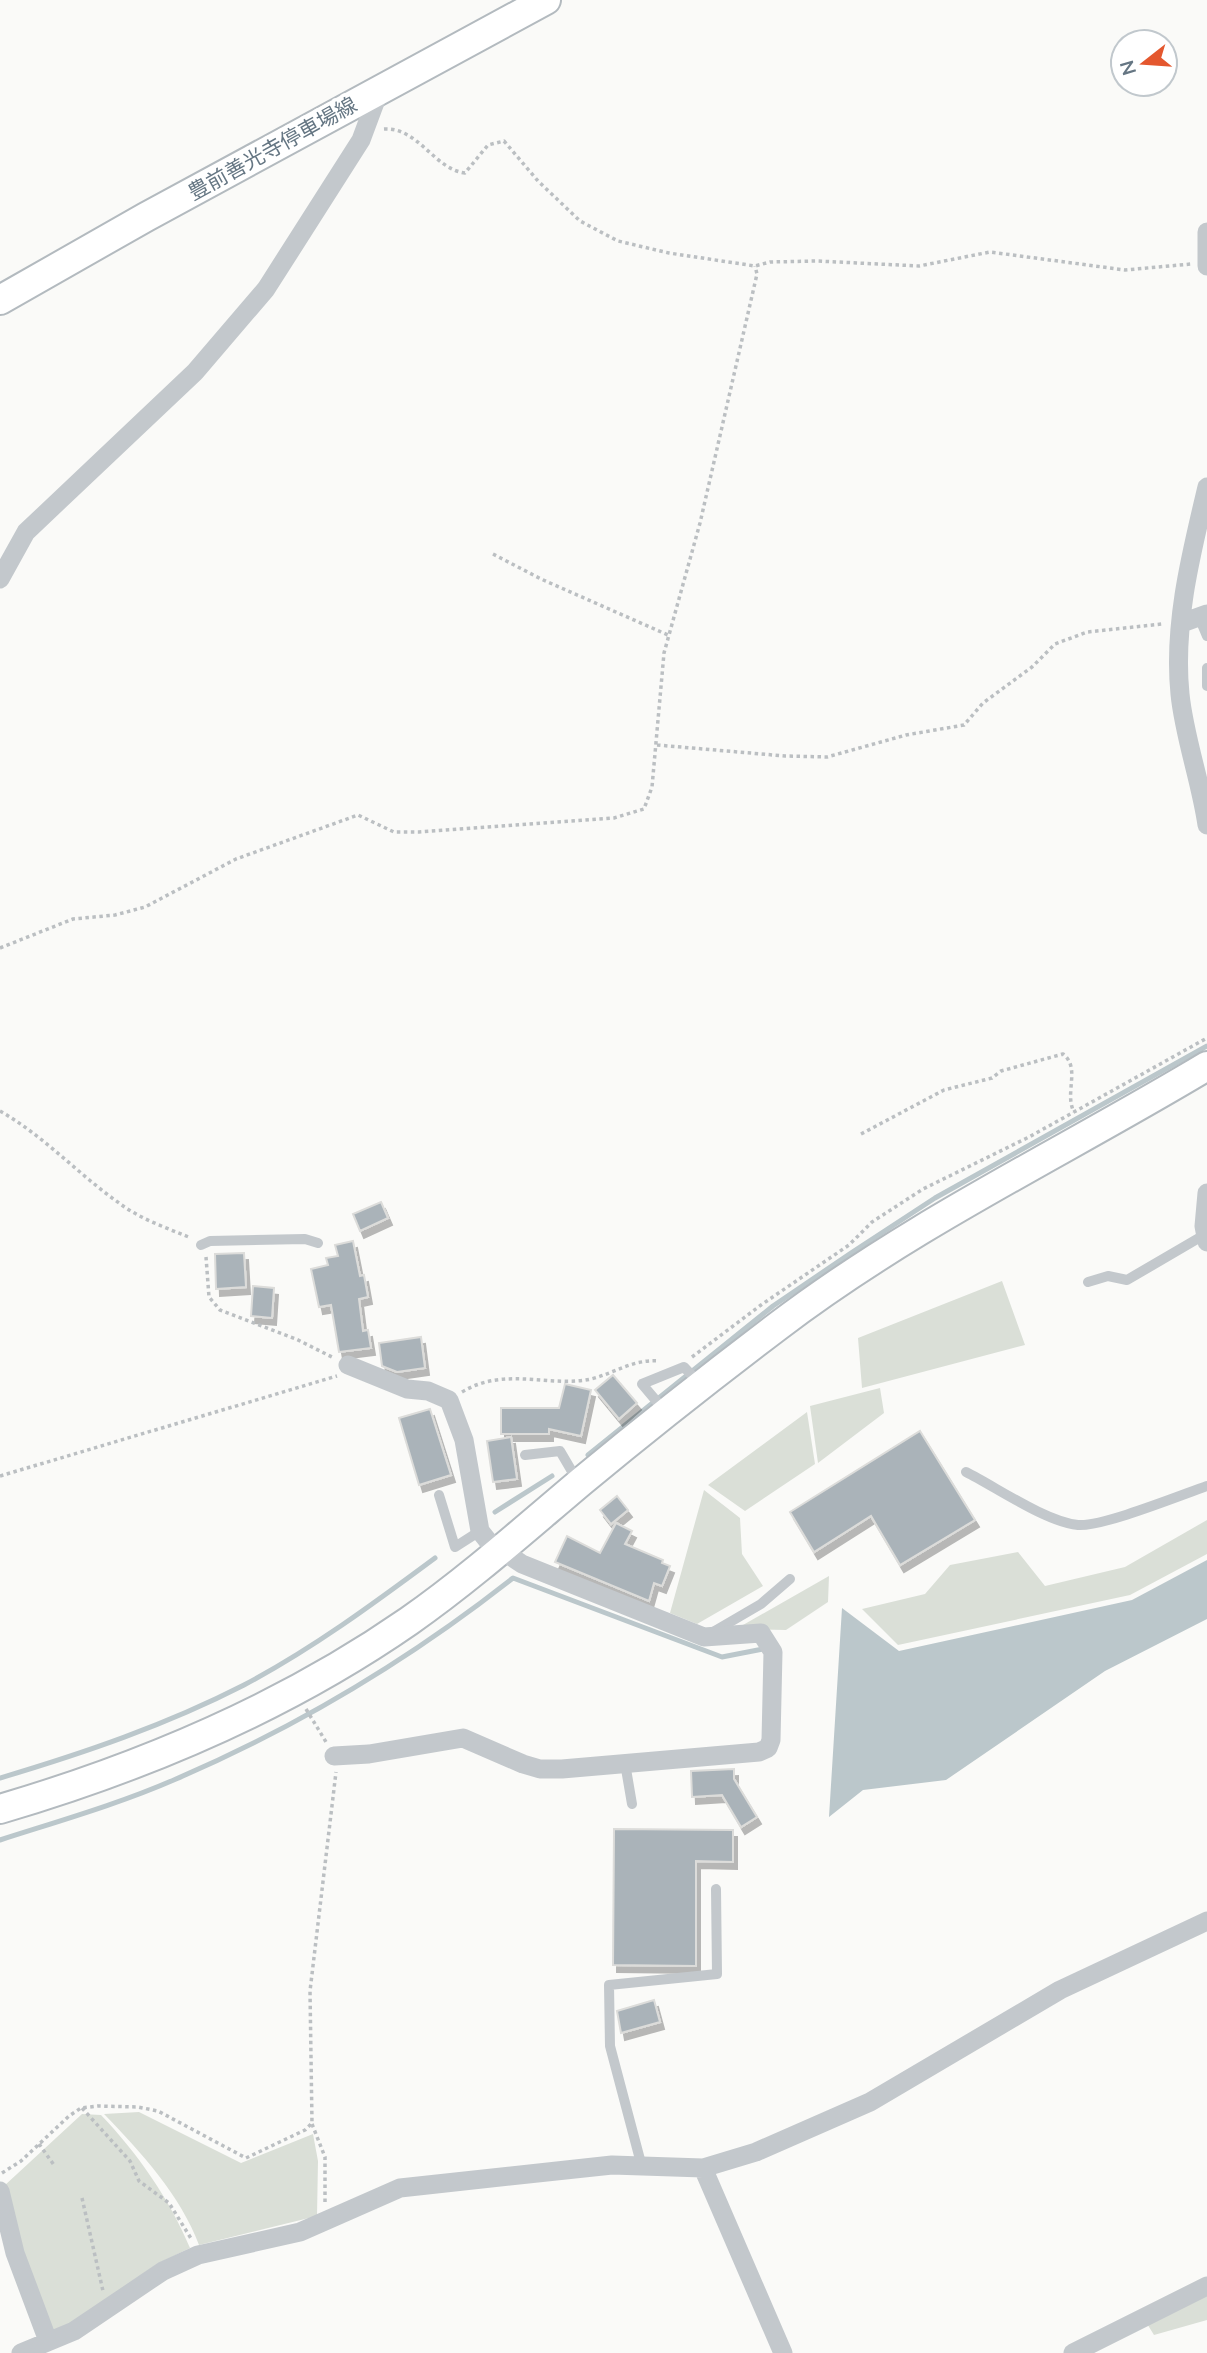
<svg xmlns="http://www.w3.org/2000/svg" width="1207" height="2353" viewBox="0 0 1207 2353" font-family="Mulish,'Noto Sans JP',sans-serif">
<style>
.green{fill:#dadfd7}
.water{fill:#bbc7cb}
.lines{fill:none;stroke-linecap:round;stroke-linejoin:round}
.stream{stroke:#bbc7cb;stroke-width:5}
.building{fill:#aab3b9;stroke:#dcdcda;stroke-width:2;filter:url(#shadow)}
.secondary-casing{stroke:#b3babf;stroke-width:32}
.path{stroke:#bbbfc2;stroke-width:3.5;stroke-dasharray:3.5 3.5;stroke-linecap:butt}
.lane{stroke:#c3c8cc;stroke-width:10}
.street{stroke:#c3c8cc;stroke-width:19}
.secondary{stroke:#fff;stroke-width:28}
.labels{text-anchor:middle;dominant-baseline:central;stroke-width:7;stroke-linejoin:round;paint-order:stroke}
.street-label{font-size:21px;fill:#657683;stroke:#fff}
</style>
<defs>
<filter id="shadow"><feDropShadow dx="4" dy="7" stdDeviation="0" flood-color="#0004"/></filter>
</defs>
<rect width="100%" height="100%" fill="#fafaf8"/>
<!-- green -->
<path class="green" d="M 1002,1281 L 1025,1345 L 862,1388 L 858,1338 Z
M 880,1388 L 884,1413 L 818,1463 L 810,1406 Z
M 807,1412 L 815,1464 L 745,1511 L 708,1485 Z
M 704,1490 L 740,1518 L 742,1554 L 763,1586 L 697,1624 L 670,1613 Z
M 1207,1520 L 1207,1554 L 1130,1595 L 898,1645 L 862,1609 L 925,1594 L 950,1565 L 1018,1552 L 1045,1586 L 1125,1567 Z
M 829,1576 L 828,1602 L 786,1630 L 736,1629 Z
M 139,2112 L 241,2163 L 313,2134 L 318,2161 L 317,2216 L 199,2245 C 181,2196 140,2151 104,2114 Z
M 82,2114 L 101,2115 C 138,2154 169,2198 190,2248 L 157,2264 L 65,2328 L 53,2330 L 44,2323 L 4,2186 Z
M 1207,2292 L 1207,2320 L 1154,2335 L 1141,2314 Z"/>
<!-- water -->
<path class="water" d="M 1207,1560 L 1207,1619 L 1105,1671 L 946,1780 L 863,1790 L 829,1817 L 842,1608 L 899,1651 L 1132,1600 Z"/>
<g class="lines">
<!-- stream -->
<path class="stream" d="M 588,1455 L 773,1306 L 851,1253 L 935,1198 L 1207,1046
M 495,1512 L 552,1476
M 0,1778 C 84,1753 166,1725 244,1685 C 312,1649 373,1604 435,1558
M 0,1840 C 59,1821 119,1804 176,1779 C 297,1727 409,1660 513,1578 L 722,1657 L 763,1649"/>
</g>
<!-- building -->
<path class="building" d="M 381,1202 L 388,1218 L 360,1231 L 353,1214 Z
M 353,1241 L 360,1276 L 364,1275 L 368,1297 L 359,1299 L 363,1331 L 368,1330 L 371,1348 L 339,1352 L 331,1305 L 319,1307 L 311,1269 L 328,1265 L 326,1258 L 338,1256 L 335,1245 Z
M 244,1253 L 246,1287 L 216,1289 L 215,1254 Z
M 253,1286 L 274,1288 L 272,1318 L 251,1316 Z
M 421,1337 L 425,1368 L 397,1372 L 382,1366 L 379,1343 Z
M 613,1375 L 637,1403 L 619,1419 L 595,1390 Z
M 565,1384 L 591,1390 L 581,1436 L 549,1429 L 549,1434 L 501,1434 L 501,1408 L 559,1408 Z
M 430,1409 L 451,1475 L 419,1485 L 399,1418 Z
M 920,1431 L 975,1520 L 900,1565 L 871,1516 L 814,1552 L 790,1512 Z
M 511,1437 L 517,1479 L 493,1482 L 487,1441 Z
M 617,1496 L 628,1510 L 611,1524 L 600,1510 Z
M 616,1523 L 632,1531 L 625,1544 L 663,1560 L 662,1563 L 670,1566 L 662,1586 L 654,1583 L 649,1601 L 555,1562 L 567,1536 L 600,1553 Z
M 734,1769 L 734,1779 L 757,1817 L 741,1827 L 722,1795 L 692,1797 L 691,1771 Z
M 614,1829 L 733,1830 L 733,1862 L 696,1861 L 696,1966 L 613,1965 Z
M 654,2000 L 660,2022 L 621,2033 L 617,2011 Z"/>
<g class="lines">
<!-- secondary casing -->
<g class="secondary-casing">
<path id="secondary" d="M 0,300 L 146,217 L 546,0
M 0,1809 C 143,1767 285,1707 409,1621 C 469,1579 525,1529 582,1481 C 646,1428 712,1376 778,1326 C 912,1224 1064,1152 1207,1066"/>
</g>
<!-- path -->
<path class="path" d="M 384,129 C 418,127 434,169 465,173 L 488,145 L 504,141 L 538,181 L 580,221 L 618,241 L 669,253 L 755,266 L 770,262 L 817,261 L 919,266 L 990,252 L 1125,270 L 1191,264
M 493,554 L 541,579 L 668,635
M 657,745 L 785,756 L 827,757 L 906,735 L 964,725 L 983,703 L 1032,667 L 1055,644 L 1087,632 L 1162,624
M 0,948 L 73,919 L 115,915 L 145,907 L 236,859 L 358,815 L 394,832 L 419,832 L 614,818 L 644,809 L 652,787 L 664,653 L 700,523 L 757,274 L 755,266
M 0,1111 C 44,1136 78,1174 119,1203 C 140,1219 167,1228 191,1238
M 861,1134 L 944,1090 L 992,1078 L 1001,1071 L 1063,1054 C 1081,1068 1064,1093 1074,1112
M 206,1257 L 209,1297 L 220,1310 L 296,1339 L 334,1358
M 692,1357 L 761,1305 L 849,1245 L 872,1222 L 923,1189 L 1029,1137 L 1207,1038
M 462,1392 C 505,1366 550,1388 591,1379 C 615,1373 633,1359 659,1361
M 0,1476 L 337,1376
M 306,1709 L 326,1742
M 82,2108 L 130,2161 L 139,2181 L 169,2203 L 192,2240
M 312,2124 L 325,2157 L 325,2202
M 39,2144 L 54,2165
M 2,2173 L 21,2161 L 69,2116 L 81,2108 L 98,2106 L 138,2107 L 158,2111 L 246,2158 L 305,2130 L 312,2123 L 310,1991 L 336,1772
M 82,2198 L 103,2291"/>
<!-- lane -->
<path class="lane" d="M 1199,617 L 1207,636
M 1207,668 L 1207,686
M 201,1245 L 210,1241 L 305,1239 L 318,1243
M 1088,1282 L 1108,1276 L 1127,1280 L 1204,1235
M 664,1410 L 642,1384 L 684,1367 L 699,1383
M 525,1455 L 560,1451 L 577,1480
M 966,1472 C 996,1487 1046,1522 1078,1525 C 1102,1527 1181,1495 1207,1486
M 439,1495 L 455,1547 L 480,1531
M 713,1632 L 761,1604 L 790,1579
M 625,1763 L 632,1804
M 642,2167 L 610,2046 L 609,1985 L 717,1974 L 716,1889"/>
<!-- street -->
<path class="street" d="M 1207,232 L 1207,266
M 1207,487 C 1191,554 1173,625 1180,694 C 1184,736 1201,782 1207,825
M 0,579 L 26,532 L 195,372 L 266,289 L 361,140 L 380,89
M 1182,623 L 1207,614
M 1207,1193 L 1204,1226 L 1207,1242
M 334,1756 L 369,1754 L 463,1738 L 523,1764 L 540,1769 L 562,1769 L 759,1752 L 768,1748 L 771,1740 L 773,1652 L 761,1633 L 704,1637 L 522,1564 L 488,1541 L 480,1531 L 464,1440 L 449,1400 L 428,1391 L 407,1389 L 348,1365
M 703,2168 L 783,2353
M 0,2191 L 15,2253 L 48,2341
M 21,2353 L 74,2331 L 163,2271 L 198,2255 L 300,2232 L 400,2188 L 612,2165 L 703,2168 L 756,2152 L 870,2102 L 1060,1990 L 1207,1921
M 1073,2353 L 1207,2286"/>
<!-- secondary -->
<use href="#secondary" class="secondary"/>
</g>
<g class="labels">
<!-- street labels -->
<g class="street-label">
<text transform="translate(272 148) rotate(-29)">豊前善光寺停車場線</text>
</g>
</g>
<!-- north arrow -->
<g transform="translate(1144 63) rotate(253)"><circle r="33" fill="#ffffff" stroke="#c1c8cd" stroke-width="2"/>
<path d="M0-5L12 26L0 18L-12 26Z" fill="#e4572e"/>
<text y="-10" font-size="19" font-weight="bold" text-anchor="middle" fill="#657683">N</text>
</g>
</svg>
